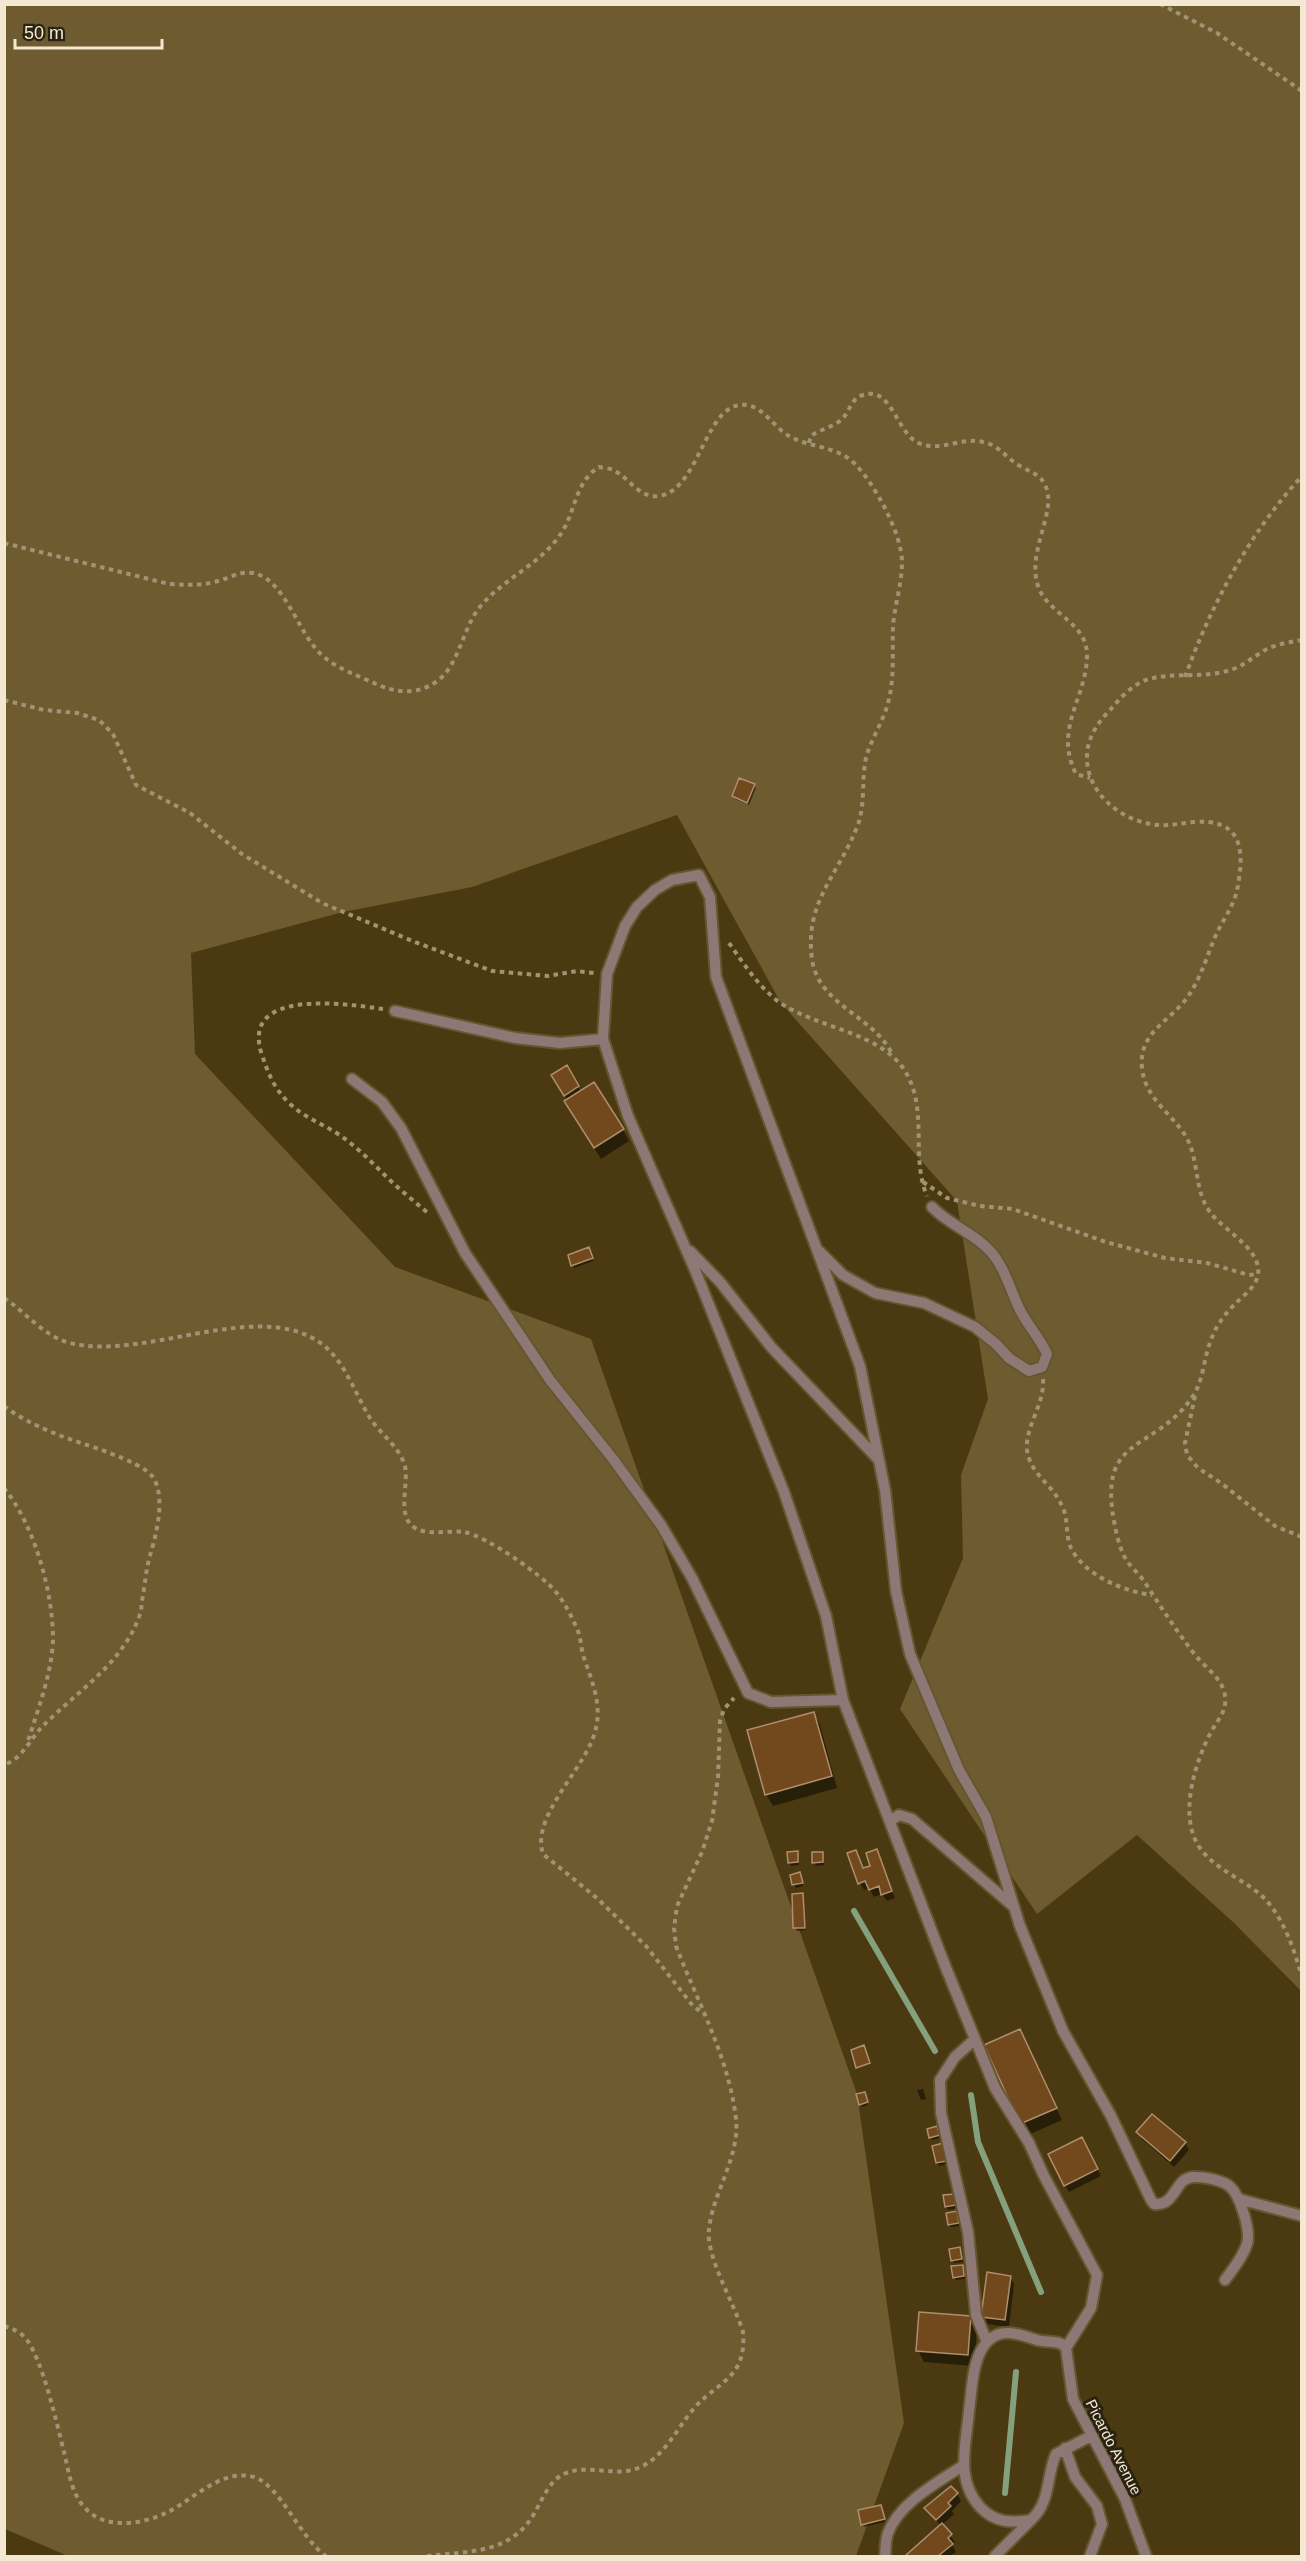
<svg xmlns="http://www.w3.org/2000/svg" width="1306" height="2561" viewBox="0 0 1306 2561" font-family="Helvetica,sans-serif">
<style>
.green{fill:#6e5b30}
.shadow{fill:#0007}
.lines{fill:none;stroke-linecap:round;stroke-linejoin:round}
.stream{stroke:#84a07c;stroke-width:6}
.building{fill:#71491c;stroke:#b08e6d;stroke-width:1.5}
.service-casing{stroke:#665630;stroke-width:14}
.path{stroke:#a19475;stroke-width:4;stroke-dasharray:4.5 4.5;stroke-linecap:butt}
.service{stroke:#8e7875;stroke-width:10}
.labels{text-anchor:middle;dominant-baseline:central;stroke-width:6;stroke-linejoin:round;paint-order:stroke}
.street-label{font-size:15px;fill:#f3e9d3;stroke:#2a2312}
</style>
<rect width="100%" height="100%" fill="#4b3a11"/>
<!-- green -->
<path class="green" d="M 5,5 L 1301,5 L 1301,1991 L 1233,1922 L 1137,1835 L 1037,1914 L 900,1709 L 963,1558 L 961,1475 L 988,1399 L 957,1201 L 781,1003 L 677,815 L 472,887 L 343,912 L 191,953 L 195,1054 L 395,1267 L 591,1339 L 857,2094 L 904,2423 L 856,2556 L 68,2556 L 5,2529 Z"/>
<!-- shadow -->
<path class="shadow" d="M 754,785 L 756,788 L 749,805 L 735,799 L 734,796 Z
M 566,1067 L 581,1092 L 623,1130 L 629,1141 L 601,1159 L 572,1113 L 568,1101 L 553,1075 Z
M 590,1252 L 593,1261 L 574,1268 L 573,1265 Z
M 814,1713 L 820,1725 L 837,1788 L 773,1806 L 766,1794 Z
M 876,1851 L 895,1898 L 887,1901 L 882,1894 L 874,1897 L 869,1888 L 864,1890 L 860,1883 L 855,1852 L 864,1870 L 872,1867 Z
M 797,1853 L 799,1865 L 791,1866 L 789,1862 Z
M 822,1853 L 824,1865 L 816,1866 L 814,1862 Z
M 800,1874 L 803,1886 L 796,1888 L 792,1876 Z
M 802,1895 L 806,1930 L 797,1931 L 795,1928 Z
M 1020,2031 L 1062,2120 L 1028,2135 L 1021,2123 Z
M 923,2089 L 926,2099 L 921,2100 L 917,2090 Z
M 866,2097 L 868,2105 L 862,2107 L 860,2104 Z
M 939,2131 L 941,2138 L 932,2140 L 931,2137 Z
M 1138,2132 L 1185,2143 L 1189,2150 L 1174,2167 L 1142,2139 Z
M 942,2145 L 947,2164 L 939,2166 L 937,2163 Z
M 1085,2146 L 1101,2176 L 1069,2192 L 1065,2185 Z
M 953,2195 L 957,2208 L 948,2210 L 946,2206 Z
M 957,2213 L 960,2226 L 951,2227 L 949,2224 Z
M 959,2249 L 963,2262 L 954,2263 L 952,2260 Z
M 962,2266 L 965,2279 L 956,2280 L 954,2277 Z
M 1010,2277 L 1014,2284 L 1009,2327 L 987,2324 L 982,2317 Z
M 970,2318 L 977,2329 L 974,2366 L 924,2362 L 918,2350 Z
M 957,2494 L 961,2501 L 952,2511 L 954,2514 L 942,2525 L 955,2542 L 952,2545 L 956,2552 L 950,2556 L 907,2556 L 941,2526 L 926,2508 Z
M 882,2509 L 885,2522 L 864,2527 L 862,2524 Z"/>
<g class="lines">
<!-- stream -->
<path class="stream" d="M 854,1911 L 935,2051
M 971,2095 L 978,2142 L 1041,2292
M 1005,2493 L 1016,2372"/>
</g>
<!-- building -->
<path class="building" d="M 739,778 L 755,784 L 747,803 L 732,796 Z
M 567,1065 L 579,1086 L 564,1096 L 551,1075 Z
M 594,1082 L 624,1129 L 594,1148 L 564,1101 Z
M 589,1247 L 593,1258 L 571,1266 L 568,1255 Z
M 814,1712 L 832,1776 L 765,1795 L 747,1730 Z
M 877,1849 L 892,1891 L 881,1895 L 879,1886 L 869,1890 L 865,1881 L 858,1884 L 847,1853 L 856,1850 L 863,1868 L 870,1866 L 866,1853 Z
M 798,1851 L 798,1862 L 788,1863 L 787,1852 Z
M 812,1852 L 823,1852 L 823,1862 L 812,1863 Z
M 800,1872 L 803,1883 L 792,1885 L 790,1875 Z
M 803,1893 L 805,1928 L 793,1928 L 792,1894 Z
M 1020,2029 L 1057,2108 L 1020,2124 L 984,2045 Z
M 864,2045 L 870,2063 L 856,2068 L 851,2050 Z
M 865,2092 L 868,2102 L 859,2105 L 856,2094 Z
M 1152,2114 L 1186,2142 L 1170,2161 L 1136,2132 Z
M 937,2126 L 940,2135 L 929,2138 L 927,2129 Z
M 1082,2137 L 1098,2169 L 1064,2186 L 1048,2154 Z
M 943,2143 L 947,2161 L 936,2163 L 932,2146 Z
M 954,2194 L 956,2205 L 945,2207 L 943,2195 Z
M 957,2211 L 959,2223 L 948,2225 L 946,2213 Z
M 960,2247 L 962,2259 L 951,2261 L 949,2249 Z
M 963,2265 L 964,2276 L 953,2278 L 951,2266 Z
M 987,2272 L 1011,2276 L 1005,2320 L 981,2317 Z
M 919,2312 L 971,2316 L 968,2355 L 916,2351 Z
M 951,2486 L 958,2493 L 948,2503 L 951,2506 L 936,2520 L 924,2508 Z
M 881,2505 L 885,2519 L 861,2525 L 858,2510 Z
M 942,2523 L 952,2534 L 948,2538 L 953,2544 L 938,2556 L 905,2556 Z"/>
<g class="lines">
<!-- service casing -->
<g class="service-casing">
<path id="service" d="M 395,1011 L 515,1038 L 560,1043 L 603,1039
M 352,1079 L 382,1102 L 401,1128 L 465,1253 L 550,1380 L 613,1459 L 661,1525 L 692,1578 L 748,1693 L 771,1702 L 843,1700
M 690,1251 L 720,1282 L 772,1348 L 878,1459
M 819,1251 L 843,1275 L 875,1293 L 924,1303 L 975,1327 L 996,1344 L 1009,1358 L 1029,1371 L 1042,1367 L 1047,1354 C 1040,1338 1028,1326 1020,1310 C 1011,1292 1005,1268 991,1252 C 975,1233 949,1225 932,1207
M 890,1821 L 899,1815 L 912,1819 L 1014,1907
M 975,2039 L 955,2057 L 940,2080 L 941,2113 L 968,2232 L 976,2315 L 987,2342
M 1239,2199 L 1302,2216
M 1066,2348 L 1091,2308 L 1097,2275 L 1044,2176 L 1029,2143 L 995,2088 L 946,1968 L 843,1700 L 826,1616 L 784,1492 L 695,1270 L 628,1116 L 603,1039 L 607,974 L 625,926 L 637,907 L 655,890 L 672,880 L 699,875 L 710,897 L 716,977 L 860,1366 L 885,1490 L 896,1591 L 910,1654 L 959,1770 L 986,1817 L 1020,1926 L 1063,2031 L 1111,2116 L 1151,2200 L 1154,2204 C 1177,2207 1174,2175 1196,2177 C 1205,2177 1220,2180 1228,2185 C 1240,2193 1251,2231 1247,2244 C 1243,2257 1233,2269 1225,2280
M 1066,2348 C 1060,2339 1046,2343 1037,2340 C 1021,2335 1003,2327 989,2340 C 972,2355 972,2390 969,2411 C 966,2445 955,2479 980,2507 C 995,2523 1011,2523 1031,2520 C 1051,2502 1046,2476 1056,2454 L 1091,2436
M 1066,2348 L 1073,2399 L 1125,2499 L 1146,2556
M 1065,2448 L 1075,2477 L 1097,2506 L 1102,2524 L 1090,2556
M 885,2556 C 886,2549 885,2540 888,2533 C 899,2503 938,2482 964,2465
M 995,2556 L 1031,2520"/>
</g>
<!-- path -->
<path class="path" d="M 1160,4 L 1217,33 L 1302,91
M 809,443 L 811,436 C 820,429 835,427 843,418 C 850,411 851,398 863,395 C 894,385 896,439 924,445 C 944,450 963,437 983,442 C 999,445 1007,459 1020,466 C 1030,472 1040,474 1045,485 C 1059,511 1023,555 1040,591 C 1053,616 1087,624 1087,655 C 1087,698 1053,728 1076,774 L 1090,778
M 4,543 L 169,584 C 186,585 201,586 218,581 C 229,578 240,571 253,573 C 286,579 298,636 324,657 C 338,669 359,676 376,684 C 396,693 417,695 436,682 C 459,666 462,630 479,608 C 502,579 542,564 562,532 C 576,510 575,482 599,467 C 603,468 609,468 613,470 C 629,477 639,499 659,496 C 702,490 705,393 751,406 C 766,411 775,428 789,436 C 810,448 839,446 856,465 C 875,485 902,534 902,562 C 902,583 895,604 893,625 C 892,652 895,677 888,703 C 883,722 871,739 866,758 C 861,780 866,805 857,827 C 839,874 804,902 812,959 C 818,1005 874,1016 892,1054
M 1302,640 C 1290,642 1277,644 1267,649 C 1256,655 1247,663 1236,668 C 1207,680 1172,671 1146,680 C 1132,685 1120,698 1111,709 C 1101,719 1091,732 1088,747 C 1080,788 1119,822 1158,825 C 1170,826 1182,823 1194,822 C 1235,819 1245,841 1239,879 C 1236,905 1225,915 1215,937 C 1207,956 1201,977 1189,995 C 1173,1020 1138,1031 1142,1068 C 1145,1098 1170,1112 1185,1135 C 1200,1159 1193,1189 1210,1212 C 1224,1232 1271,1253 1255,1283 C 1251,1290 1242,1297 1236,1303 C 1226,1313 1216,1325 1211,1340 C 1203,1359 1204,1382 1191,1399 C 1151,1454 1096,1434 1115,1526 C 1117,1537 1121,1552 1127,1561 C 1132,1568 1139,1574 1144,1581 C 1161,1607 1177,1632 1196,1656 C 1205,1667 1219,1676 1224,1691 C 1229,1709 1219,1718 1211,1732 C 1195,1762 1179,1814 1198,1845 C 1213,1869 1242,1878 1262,1896 C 1283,1916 1294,1949 1302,1977
M 1185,677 C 1211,605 1250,532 1302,476
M 4,700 L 44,710 L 77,713 L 99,720 L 113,734 L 136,785 L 190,813 L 242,854 L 322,903 L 415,942 L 492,971 L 548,976 L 577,971 L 594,973
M 729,943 C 744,964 758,986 779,1002 C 816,1028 881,1032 905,1071 C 929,1110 910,1156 927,1196
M 383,1009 C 346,1004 239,987 262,1055 C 268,1073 274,1088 288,1102 C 303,1117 321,1123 338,1134 C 358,1147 375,1166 393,1183 C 404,1193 416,1203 428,1213
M 923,1182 L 947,1198 L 980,1206 L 1013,1209 L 1106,1242 L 1165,1258 L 1207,1263 L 1249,1275 L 1258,1274
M 4,1298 C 27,1313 43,1336 70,1343 C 143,1361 252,1301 316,1340 C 344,1357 354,1392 370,1418 C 381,1435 399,1446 405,1466 C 409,1484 396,1517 415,1528 C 430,1536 448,1530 464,1532 C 486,1536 541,1574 556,1592 C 565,1603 572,1617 578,1631 C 581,1639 581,1647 583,1655 C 591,1679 602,1703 596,1728 C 588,1767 530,1815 543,1854 L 598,1899 L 646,1946 L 693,2006 L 704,2014
M 1043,1379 C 1045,1404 1025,1426 1027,1450 C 1030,1474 1052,1484 1061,1504 C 1069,1517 1065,1535 1071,1548 C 1084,1575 1125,1592 1152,1595
M 1195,1396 L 1185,1443 L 1187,1455 L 1198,1468 L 1221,1483 L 1275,1526 L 1302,1537
M 4,1406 C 21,1419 41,1428 61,1436 C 82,1444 139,1460 152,1476 C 166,1494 157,1532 151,1552 C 146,1568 145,1585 142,1601 C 141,1605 142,1610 140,1614 C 124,1663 76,1692 42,1727 C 31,1738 20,1762 4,1764
M 4,1488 C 34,1524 53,1592 53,1639 C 52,1673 38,1709 28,1741
M 4,2326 C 13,2329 21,2332 27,2340 C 43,2362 57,2424 64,2452 C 69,2472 71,2495 87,2510 C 107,2530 144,2524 168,2512 C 194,2499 222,2468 254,2477 C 280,2485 300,2538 326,2556
M 427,2556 C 470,2551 512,2554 535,2512 C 542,2500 549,2482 562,2475 C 586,2462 614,2478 638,2468 C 667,2457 679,2422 700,2402 C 712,2390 728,2382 737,2367 C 743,2357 744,2344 743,2332 C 735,2305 705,2255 709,2229 C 713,2192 740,2157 736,2119 C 729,2058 698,2003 676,1946 L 674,1928 L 677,1906 L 702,1852 L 712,1821 L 718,1777 L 720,1721 L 724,1709 L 734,1698"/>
<!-- service -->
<use href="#service" class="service"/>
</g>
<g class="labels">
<!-- street labels -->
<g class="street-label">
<text transform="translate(1114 2447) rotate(63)">Picardo Avenue</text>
</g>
</g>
<!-- border -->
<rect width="1306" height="2561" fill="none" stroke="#f3e9d3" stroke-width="12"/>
<!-- scale -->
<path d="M15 39v9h147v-9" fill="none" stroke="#f3e9d3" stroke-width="3"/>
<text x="24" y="39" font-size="18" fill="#f3e9d3" stroke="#2a2312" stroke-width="4.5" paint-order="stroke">50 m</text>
</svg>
